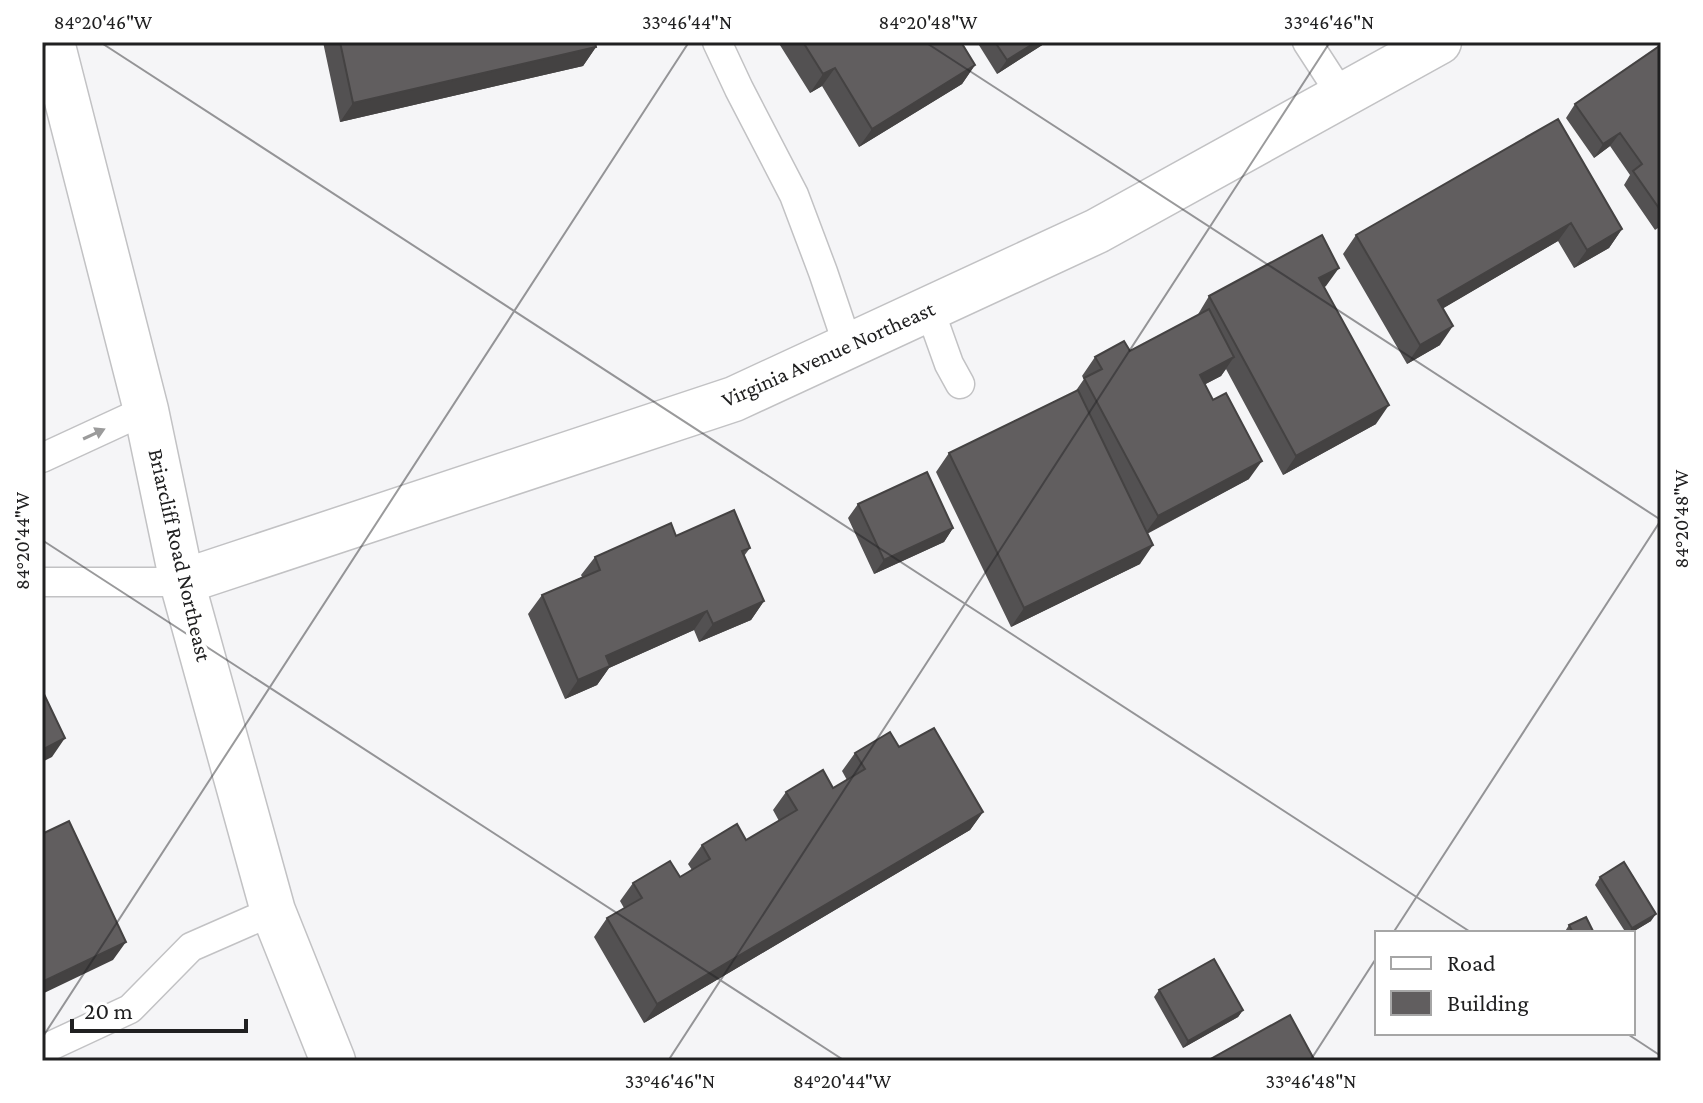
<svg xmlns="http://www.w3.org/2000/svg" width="1703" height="1103" viewBox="0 0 1703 1103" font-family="'Crimson Pro',serif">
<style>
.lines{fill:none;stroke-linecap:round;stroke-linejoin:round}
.lane-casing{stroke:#c2c2c4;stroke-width:31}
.street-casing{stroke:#c2c2c4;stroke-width:47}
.secondary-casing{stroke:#c2c2c4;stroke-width:47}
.lane{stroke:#fff;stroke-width:28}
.street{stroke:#fff;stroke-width:44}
.secondary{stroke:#fff;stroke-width:44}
.wall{fill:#535152}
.shaded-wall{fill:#444242}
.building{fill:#615e5f;stroke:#444242;stroke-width:2}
.oneway{fill:#9b9b9b}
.ticks{fill:none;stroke:#202021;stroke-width:2;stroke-opacity:0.45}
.labels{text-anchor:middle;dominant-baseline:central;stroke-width:8;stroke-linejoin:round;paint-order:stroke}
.street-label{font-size:22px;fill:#202021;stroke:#fff}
.neatline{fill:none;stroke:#202021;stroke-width:3}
.ticks-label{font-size:20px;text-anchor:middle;fill:#202021}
</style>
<rect width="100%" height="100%" fill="#f5f5f7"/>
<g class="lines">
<!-- lane casing -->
<g class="lane-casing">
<path id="lane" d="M 717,42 L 739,89 L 794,195 L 823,272 L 848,346
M 1307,42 L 1342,96
M 929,308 L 949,364 L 960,384
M 42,458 L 146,410
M 42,582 L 182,582
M 42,1050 L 130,1009 L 191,947 L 273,911"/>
</g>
<!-- street casing -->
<g class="street-casing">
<path id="street" d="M 182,582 L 734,399 L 1097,231 L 1439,42"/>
</g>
<!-- secondary casing -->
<g class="secondary-casing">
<path id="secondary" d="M 52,42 L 146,410 L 182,582 L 273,911 L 333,1061"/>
</g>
<!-- lane -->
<use href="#lane" class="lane"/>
<!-- street -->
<use href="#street" class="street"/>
<!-- secondary -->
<use href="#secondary" class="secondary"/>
</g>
<!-- wall -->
<path class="wall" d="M 323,42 L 595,42 L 596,47 L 583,66 L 340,122 Z
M 778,42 L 961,42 L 975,65 L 962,84 L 859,147 L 822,86 L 810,93 Z
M 977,42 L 1047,42 L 997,74 Z
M 1661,45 L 1661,226 L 1655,230 L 1624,185 L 1630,175 L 1610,146 L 1594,158 L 1566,118 L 1575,104 Z
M 1558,119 L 1622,229 L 1609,248 L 1574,268 L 1558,241 L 1443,308 L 1440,345 L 1407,364 L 1343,254 L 1356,235 Z
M 1326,286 L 1324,287 L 1376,424 L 1283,475 L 1226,369 L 1221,376 L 1205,384 L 1249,479 L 1147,534 L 1140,564 L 1011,627 L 936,472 L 949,453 L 1075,392 L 1084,379 L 1082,376 L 1095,357 L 1130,351 L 1197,316 L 1209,296 Z
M 858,504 L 953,528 L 944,542 L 874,574 L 848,518 Z
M 676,536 L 750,548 L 744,556 L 764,601 L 751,620 L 699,642 L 694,630 L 609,668 L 597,685 L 565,699 L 528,614 L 542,595 L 582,577 L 581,575 L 595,557 Z
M 899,747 L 983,812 L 970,830 L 644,1023 L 594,937 L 607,918 L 624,908 L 620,901 L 633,883 L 680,877 L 692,870 L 688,864 L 702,845 L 746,840 L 779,821 L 773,810 L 786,792 L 833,788 L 847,780 L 842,771 L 855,753 Z
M 1600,877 L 1651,921 L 1631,933 L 1626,933 L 1595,885 Z
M 1569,925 L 1594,933 L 1564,933 Z
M 1159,990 L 1243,1010 L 1238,1017 L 1183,1048 L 1154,997 Z"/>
<!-- shaded-wall -->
<path class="shaded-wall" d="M 1036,42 L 1047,42 L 997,74 L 1007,60 Z
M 596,47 L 583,66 L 340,122 L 353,103 Z
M 975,65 L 962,84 L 859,147 L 872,129 Z
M 835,68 L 822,86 L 810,93 L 823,74 Z
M 1620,133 L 1610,146 L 1594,158 L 1603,144 Z
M 1571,223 L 1558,241 L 1425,319 L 1438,300 Z
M 1622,229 L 1609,248 L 1574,268 L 1587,250 Z
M 1339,268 L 1326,286 L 1306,297 L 1319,278 Z
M 1453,326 L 1440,345 L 1407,364 L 1420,345 Z
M 1234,357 L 1221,376 L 1187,394 L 1200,375 Z
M 1389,405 L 1376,424 L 1283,475 L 1296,456 Z
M 1262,461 L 1249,479 L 1144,535 L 1158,516 Z
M 953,528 L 944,542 L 874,574 L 884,560 Z
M 1153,545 L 1140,564 L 1011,627 L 1024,608 Z
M 764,601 L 751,620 L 699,642 L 713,624 Z
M 707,611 L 694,630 L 609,668 L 597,685 L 565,699 L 578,680 L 606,656 Z
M 65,738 L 52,757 L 42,762 L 42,750 Z
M 983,812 L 970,830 L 644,1023 L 657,1004 Z
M 1656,914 L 1651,921 L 1631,933 L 1628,933 L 1632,928 Z
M 126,942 L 113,960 L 42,994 L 42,982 Z
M 1243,1010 L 1238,1017 L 1183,1048 L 1188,1041 Z"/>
<!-- building -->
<path class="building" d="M 340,42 L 595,42 L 596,47 L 353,103 Z
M 803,42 L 961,42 L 975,65 L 872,129 L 835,68 L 823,74 Z
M 995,42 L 1036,42 L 1007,60 Z
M 1661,45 L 1661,211 L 1633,171 L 1642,164 L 1620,133 L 1603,144 L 1575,104 Z
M 1558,119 L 1622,229 L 1587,250 L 1571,223 L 1438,300 L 1453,326 L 1420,345 L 1356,235 Z
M 1322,235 L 1339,268 L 1319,278 L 1389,405 L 1296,456 L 1209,296 Z
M 1209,309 L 1234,357 L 1200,375 L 1213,400 L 1226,393 L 1262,461 L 1158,516 L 1084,378 L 1102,369 L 1095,357 L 1124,341 L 1130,351 Z
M 1078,390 L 1153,545 L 1024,608 L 949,453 Z
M 927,472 L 953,528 L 884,560 L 858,504 Z
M 734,510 L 750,548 L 742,551 L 764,601 L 713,624 L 707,611 L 606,656 L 610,666 L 578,680 L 542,595 L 600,570 L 595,557 L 671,523 L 676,536 Z
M 42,690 L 65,738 L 42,750 Z
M 934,728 L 983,812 L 657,1004 L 607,918 L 642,898 L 633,883 L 670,861 L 680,877 L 710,859 L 702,845 L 737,824 L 746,840 L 797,810 L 786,792 L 823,770 L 833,788 L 865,769 L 855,753 L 890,732 L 899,747 Z
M 69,821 L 126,942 L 42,982 L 42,834 Z
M 1624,862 L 1656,914 L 1632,928 L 1600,877 Z
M 1586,917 L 1594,933 L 1573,933 L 1569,925 Z
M 1214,959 L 1243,1010 L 1188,1041 L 1159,990 Z
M 1290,1015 L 1315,1061 L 1207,1061 Z"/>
<!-- one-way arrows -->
<defs><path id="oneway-solid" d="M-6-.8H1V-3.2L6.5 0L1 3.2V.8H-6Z" transform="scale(2)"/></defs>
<use class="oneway" href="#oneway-solid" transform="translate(94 434) rotate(-25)"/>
<!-- ticks -->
<path class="ticks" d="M 100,42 L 1472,933M 925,42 L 1661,520M 42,50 L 47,42M 42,540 L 845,1061M 1393,933 L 1661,520M 1626,1033 L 1661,1056M 42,1038 L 689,42M 668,1061 L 1330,42M 1310,1061 L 1377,957"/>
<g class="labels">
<!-- street labels -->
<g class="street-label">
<text transform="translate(828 354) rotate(-24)">Virginia Avenue Northeast</text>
<text transform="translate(180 555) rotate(77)">Briarcliff Road Northeast</text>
</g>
</g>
<!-- border -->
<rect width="1703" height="1103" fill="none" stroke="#ffffff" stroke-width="88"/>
<!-- legend -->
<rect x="1375" y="931" width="260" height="104" fill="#ffffff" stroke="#a6a6a6" stroke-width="2"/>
<rect x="1391" y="957" width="40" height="12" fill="#ffffff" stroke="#a6a6a6" stroke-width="2"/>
<text x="1447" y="971" font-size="24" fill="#202021">Road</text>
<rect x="1391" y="991" width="40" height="24" fill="#615e5f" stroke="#a6a6a6" stroke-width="2"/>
<text x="1447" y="1011" font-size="24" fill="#202021">Building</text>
<!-- scale -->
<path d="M72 1019v12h174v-12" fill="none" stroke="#202021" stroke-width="4"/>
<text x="84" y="1019" font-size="24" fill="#202021" stroke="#ffffff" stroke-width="6" paint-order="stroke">20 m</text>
<rect x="44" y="44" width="1615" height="1015" class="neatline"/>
<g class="ticks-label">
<text x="103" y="29">84°20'46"W</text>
<text x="687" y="29">33°46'44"N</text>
<text x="928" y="29">84°20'48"W</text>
<text x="1329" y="29">33°46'46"N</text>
<text transform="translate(1681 519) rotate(-90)" y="7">84°20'48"W</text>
<text transform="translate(22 541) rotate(-90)" y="7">84°20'44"W</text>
<text x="670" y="1088">33°46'46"N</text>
<text x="842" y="1088">84°20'44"W</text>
<text x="1311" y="1088">33°46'48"N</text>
</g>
</svg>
